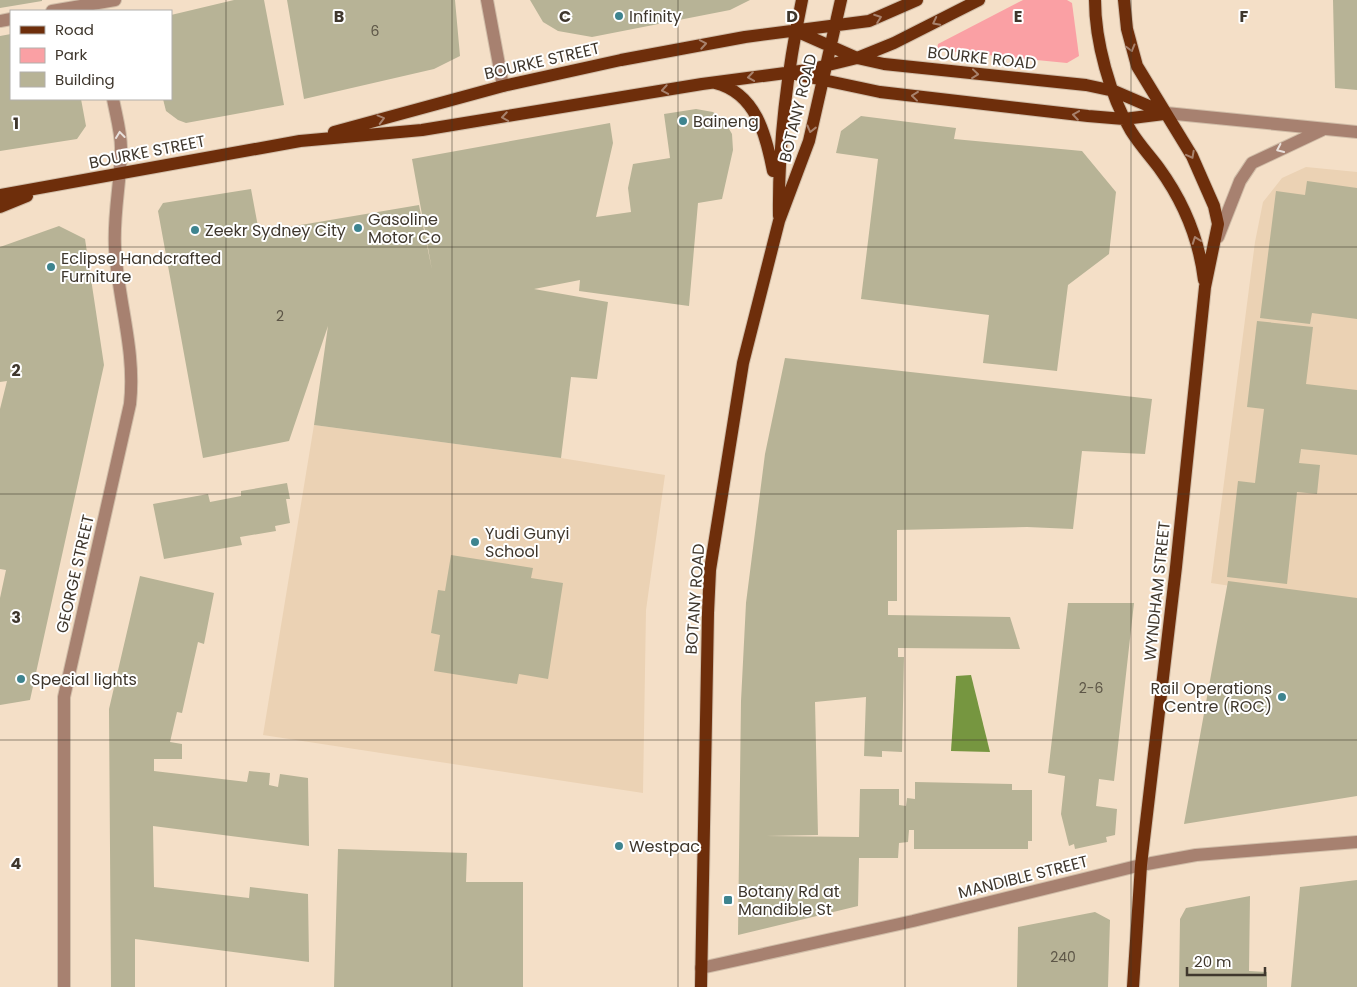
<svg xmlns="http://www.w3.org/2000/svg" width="1357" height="987" viewBox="0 0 1357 987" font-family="Poppins,sans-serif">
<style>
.built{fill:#ebd2b4}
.green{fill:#faa0a4}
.water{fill:#769640}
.building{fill:#b7b396}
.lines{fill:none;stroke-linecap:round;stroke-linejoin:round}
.minor-casing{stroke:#d0bda8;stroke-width:14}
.major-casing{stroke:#d0bda8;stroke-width:14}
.minor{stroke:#a78170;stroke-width:12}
.major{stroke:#6e2e0b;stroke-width:12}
.oneway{stroke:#a8826d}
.oneway2{stroke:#e9e0db}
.grid{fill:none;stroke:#3f372d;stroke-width:1;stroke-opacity:0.55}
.poi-dot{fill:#3e848f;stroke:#fff;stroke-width:2}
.labels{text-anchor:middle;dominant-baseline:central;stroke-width:4;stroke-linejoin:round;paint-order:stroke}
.number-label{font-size:14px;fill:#5d5647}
.poi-label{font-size:16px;fill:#3f372d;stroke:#fff;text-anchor:start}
.street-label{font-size:16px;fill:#3f372d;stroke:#fff}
.grid-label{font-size:16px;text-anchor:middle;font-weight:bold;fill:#3f372d;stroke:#fff;stroke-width:4;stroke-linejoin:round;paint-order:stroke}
</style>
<rect width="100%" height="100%" fill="#f4dfc7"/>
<!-- built -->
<path class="built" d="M 1306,167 L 1357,172 L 1357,605 L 1211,583 L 1255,242 L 1263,202 L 1282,178 Z
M 314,425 L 561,458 L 665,475 L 646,610 L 643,793 L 263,735 Z"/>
<!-- green -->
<path class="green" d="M 1023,0 L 1067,0 L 1072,3 L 1079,56 L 1067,63 L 937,50 L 938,44 Z"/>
<!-- water -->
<path class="water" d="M 971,675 L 990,752 L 951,751 L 956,676 Z"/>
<!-- building -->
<path class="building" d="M 0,0 L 42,0 L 42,1 L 0,8 Z
M 234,0 L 264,0 L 284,105 L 186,123 L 178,120 L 166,111 L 163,99 L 171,99 L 171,15 Z
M 287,0 L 455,0 L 460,56 L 434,69 L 304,99 Z
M 530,0 L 750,0 L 730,10 L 592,37 L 558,31 L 543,22 Z
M 1333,0 L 1357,0 L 1357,90 L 1335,88 Z
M 11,34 L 11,99 L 81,99 L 86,126 L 77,139 L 0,151 L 0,36 Z
M 696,109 L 713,112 L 725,122 L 732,134 L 733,150 L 722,199 L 698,203 L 689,306 L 579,291 L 580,280 L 534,289 L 608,302 L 597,379 L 571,377 L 561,458 L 314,425 L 328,326 L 289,441 L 203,458 L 158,211 L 163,203 L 251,189 L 259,232 L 419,205 L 432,270 L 412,159 L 610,123 L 613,143 L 596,217 L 631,212 L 628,188 L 633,164 L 670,158 L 664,114 Z
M 861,116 L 956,128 L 954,139 L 1082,151 L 1116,192 L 1109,254 L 1068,285 L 1057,371 L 983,363 L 989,315 L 861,299 L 878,159 L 836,153 L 841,131 Z
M 1307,181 L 1357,188 L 1357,319 L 1312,313 L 1310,324 L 1260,318 L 1276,191 L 1305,195 Z
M 59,226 L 85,239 L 104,365 L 30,700 L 0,705 L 0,598 L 6,570 L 0,569 L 0,409 L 7,381 L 0,382 L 0,247 Z
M 1257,321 L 1313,327 L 1306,384 L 1357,390 L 1357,455 L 1301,449 L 1299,463 L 1320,465 L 1317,494 L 1297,492 L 1287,584 L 1227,577 L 1238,481 L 1255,483 L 1264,409 L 1247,407 Z
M 785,358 L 1152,399 L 1145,454 L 1082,451 L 1073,529 L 1027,527 L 897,530 L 897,601 L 888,601 L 888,615 L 1010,617 L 1020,649 L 898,648 L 898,657 L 904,657 L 902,752 L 882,751 L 882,757 L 864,756 L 866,697 L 815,702 L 818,835 L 766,836 L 859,837 L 860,789 L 899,789 L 899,805 L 906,806 L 907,798 L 915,799 L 915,782 L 1012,784 L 1012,790 L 1032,790 L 1032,841 L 1028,841 L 1028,849 L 914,849 L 914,830 L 909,830 L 908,842 L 899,843 L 898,858 L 859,858 L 858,906 L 738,935 L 741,701 L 746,603 L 765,454 Z
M 287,483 L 290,499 L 286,499 L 290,523 L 275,526 L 276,531 L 240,537 L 242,545 L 164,559 L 153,504 L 208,494 L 210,502 L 241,496 L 241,491 Z
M 451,555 L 533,568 L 531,578 L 563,583 L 548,679 L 519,674 L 517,684 L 434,671 L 440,635 L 431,633 L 438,590 L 445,591 Z
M 140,576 L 214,593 L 204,644 L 198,642 L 182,713 L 177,712 L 170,742 L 182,744 L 182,759 L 154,759 L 154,771 L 247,782 L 249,771 L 270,773 L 269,785 L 278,787 L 280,774 L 308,778 L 309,846 L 153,826 L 154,887 L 249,898 L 250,887 L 308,894 L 309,962 L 135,939 L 135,987 L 111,987 L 109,709 Z
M 1228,581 L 1357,598 L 1357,796 L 1184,824 Z
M 1068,603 L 1134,603 L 1114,781 L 1099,779 L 1096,806 L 1117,809 L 1115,835 L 1106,837 L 1107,842 L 1075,849 L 1074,844 L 1069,846 L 1061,814 L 1065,776 L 1048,773 Z
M 338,849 L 467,853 L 466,882 L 523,882 L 523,987 L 334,987 Z
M 1357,880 L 1357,987 L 1291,987 L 1300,887 Z
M 1250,896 L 1249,971 L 1267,972 L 1267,987 L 1179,987 L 1180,919 L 1186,908 Z
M 1095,912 L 1110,920 L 1108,987 L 1017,987 L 1018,927 Z"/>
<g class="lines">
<!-- minor casing -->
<g class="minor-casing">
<path id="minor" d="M 487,0 L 503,86
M 52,11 L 115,0
M 0,21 L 11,19
M 1166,113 L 1357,132
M 1218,237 L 1240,181 L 1252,163 L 1322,130
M 701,968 L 913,921 L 1141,865 L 1196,855 L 1357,842
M 64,987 L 64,697 L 130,404 C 136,350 118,301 115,248 C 113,214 121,181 121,148 C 121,132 116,115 113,99"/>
</g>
<!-- major casing -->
<g class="major-casing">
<path id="major" d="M 1095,0 C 1095,41 1110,96 1131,131 C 1139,144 1150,156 1159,168 C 1183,201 1199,239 1204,280
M 1124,0 L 1127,29 L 1137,66 L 1192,156 L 1214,206 L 1218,224 L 1205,287 L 1176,567 L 1141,865 L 1133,987
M 796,31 L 857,58 L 884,64 L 1086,85 L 1114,91 L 1165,113
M 795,74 L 880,92 L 1088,116 L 1124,119 L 1164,114
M 715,83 C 756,93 766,135 773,171
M 334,132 L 503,86 L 621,60 L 745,37 L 869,21 L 917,0
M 0,195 L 300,141 L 422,130 L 702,84 L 808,70 L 857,58 L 894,43 L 979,0
M 0,207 L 27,196
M 779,216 C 778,142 787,72 802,0
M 701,987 L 708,613 L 710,570 L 743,363 L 779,221 L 809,141 L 841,0"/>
</g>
<!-- minor -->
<use href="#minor" class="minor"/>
<!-- major -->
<use href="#major" class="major"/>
</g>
<!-- one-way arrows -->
<defs><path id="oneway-chevron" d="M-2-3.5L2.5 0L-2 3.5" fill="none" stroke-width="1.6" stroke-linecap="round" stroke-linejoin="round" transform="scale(1.25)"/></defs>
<g class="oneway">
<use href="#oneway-chevron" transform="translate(878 18) rotate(-20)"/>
<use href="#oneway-chevron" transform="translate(936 22) rotate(153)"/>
<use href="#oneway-chevron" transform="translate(703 44) rotate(-10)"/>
<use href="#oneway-chevron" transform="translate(1131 48) rotate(75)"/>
<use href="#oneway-chevron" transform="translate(975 74) rotate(6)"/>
<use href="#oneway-chevron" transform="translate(751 77) rotate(172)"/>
<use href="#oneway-chevron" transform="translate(665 90) rotate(170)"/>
<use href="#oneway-chevron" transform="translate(915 96) rotate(-174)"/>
<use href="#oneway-chevron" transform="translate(1076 115) rotate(-172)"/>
<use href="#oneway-chevron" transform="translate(505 117) rotate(171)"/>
<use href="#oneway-chevron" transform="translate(381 119) rotate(-15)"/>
<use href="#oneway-chevron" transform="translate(811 129) rotate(104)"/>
<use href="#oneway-chevron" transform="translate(1191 155) rotate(62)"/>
<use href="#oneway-chevron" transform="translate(1196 240) rotate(-110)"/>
</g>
<g class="oneway2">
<use href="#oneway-chevron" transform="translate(120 135) rotate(-97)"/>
<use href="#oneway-chevron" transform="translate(1280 149) rotate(155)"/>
</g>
<!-- grid -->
<path class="grid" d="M 226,0 L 226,987M 452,0 L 452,987M 678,0 L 678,987M 905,0 L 905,987M 1131,0 L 1131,987M 0,247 L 1357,247M 0,494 L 1357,494M 0,740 L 1357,740"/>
<!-- markers -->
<g class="poi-dot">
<circle cx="619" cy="16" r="5"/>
<circle cx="683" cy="121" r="5"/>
<circle cx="358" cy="228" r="5"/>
<circle cx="195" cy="230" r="5"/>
<circle cx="51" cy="267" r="5"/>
<circle cx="475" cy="542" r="5"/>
<circle cx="21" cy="679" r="5"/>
<circle cx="1282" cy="697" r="5"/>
<circle cx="619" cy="846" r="5"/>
<rect x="723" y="895" width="10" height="10" rx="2.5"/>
</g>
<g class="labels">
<!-- number labels -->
<g class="number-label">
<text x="375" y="31">6</text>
<text x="280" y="316">2</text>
<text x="1091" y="688">2-6</text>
<text x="1063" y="957">240</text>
</g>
<!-- poi labels -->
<g class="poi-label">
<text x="629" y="16">Infinity</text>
<text x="693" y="121">Baineng</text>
<text x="368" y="219">Gasoline<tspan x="368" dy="18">Motor Co</tspan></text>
<text x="205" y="230">Zeekr Sydney City</text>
<text x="61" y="258">Eclipse Handcrafted<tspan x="61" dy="18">Furniture</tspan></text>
<text x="485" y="533">Yudi Gunyi<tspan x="485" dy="18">School</tspan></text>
<text x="31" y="679">Special lights</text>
<text x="1272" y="688" text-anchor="end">Rail Operations<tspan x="1272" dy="18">Centre (ROC)</tspan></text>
<text x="629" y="846">Westpac</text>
<text x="738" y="891">Botany Rd at<tspan x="738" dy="18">Mandible St</tspan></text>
</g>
<!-- street labels -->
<g class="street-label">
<text transform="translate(982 58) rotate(6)">BOURKE ROAD</text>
<text transform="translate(542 61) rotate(-13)">BOURKE STREET</text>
<text transform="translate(798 108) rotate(-76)">BOTANY ROAD</text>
<text transform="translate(147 152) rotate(-11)">BOURKE STREET</text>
<text transform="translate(75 574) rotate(-77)">GEORGE STREET</text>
<text transform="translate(1157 591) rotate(-84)">WYNDHAM STREET</text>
<text transform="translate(695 599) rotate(-86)">BOTANY ROAD</text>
<text transform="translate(1023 877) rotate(-14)">MANDIBLE STREET</text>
</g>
</g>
<g class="grid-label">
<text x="339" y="22">B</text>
<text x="565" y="22">C</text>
<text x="792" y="22">D</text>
<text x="1018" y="22">E</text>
<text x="1244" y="22">F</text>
<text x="16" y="129">1</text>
<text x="16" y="376">2</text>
<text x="16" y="623">3</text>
<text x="16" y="869">4</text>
</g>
<!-- legend -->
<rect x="10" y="10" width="162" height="90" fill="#ffffff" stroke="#b2afab"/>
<rect x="20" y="26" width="25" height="8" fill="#6e2e0b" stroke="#b2afab"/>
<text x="55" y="35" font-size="15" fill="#3f372d">Road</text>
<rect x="20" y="48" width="25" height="15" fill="#faa0a4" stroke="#b2afab"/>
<text x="55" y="60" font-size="15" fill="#3f372d">Park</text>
<rect x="20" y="72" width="25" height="15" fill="#b7b396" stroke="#b2afab"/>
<text x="55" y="85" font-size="15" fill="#3f372d">Building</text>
<!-- scale -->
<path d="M1187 967v8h78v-8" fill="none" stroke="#3f372d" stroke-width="2.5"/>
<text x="1194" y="967" font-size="15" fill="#3f372d" stroke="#ffffff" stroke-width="4" paint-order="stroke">20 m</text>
</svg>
